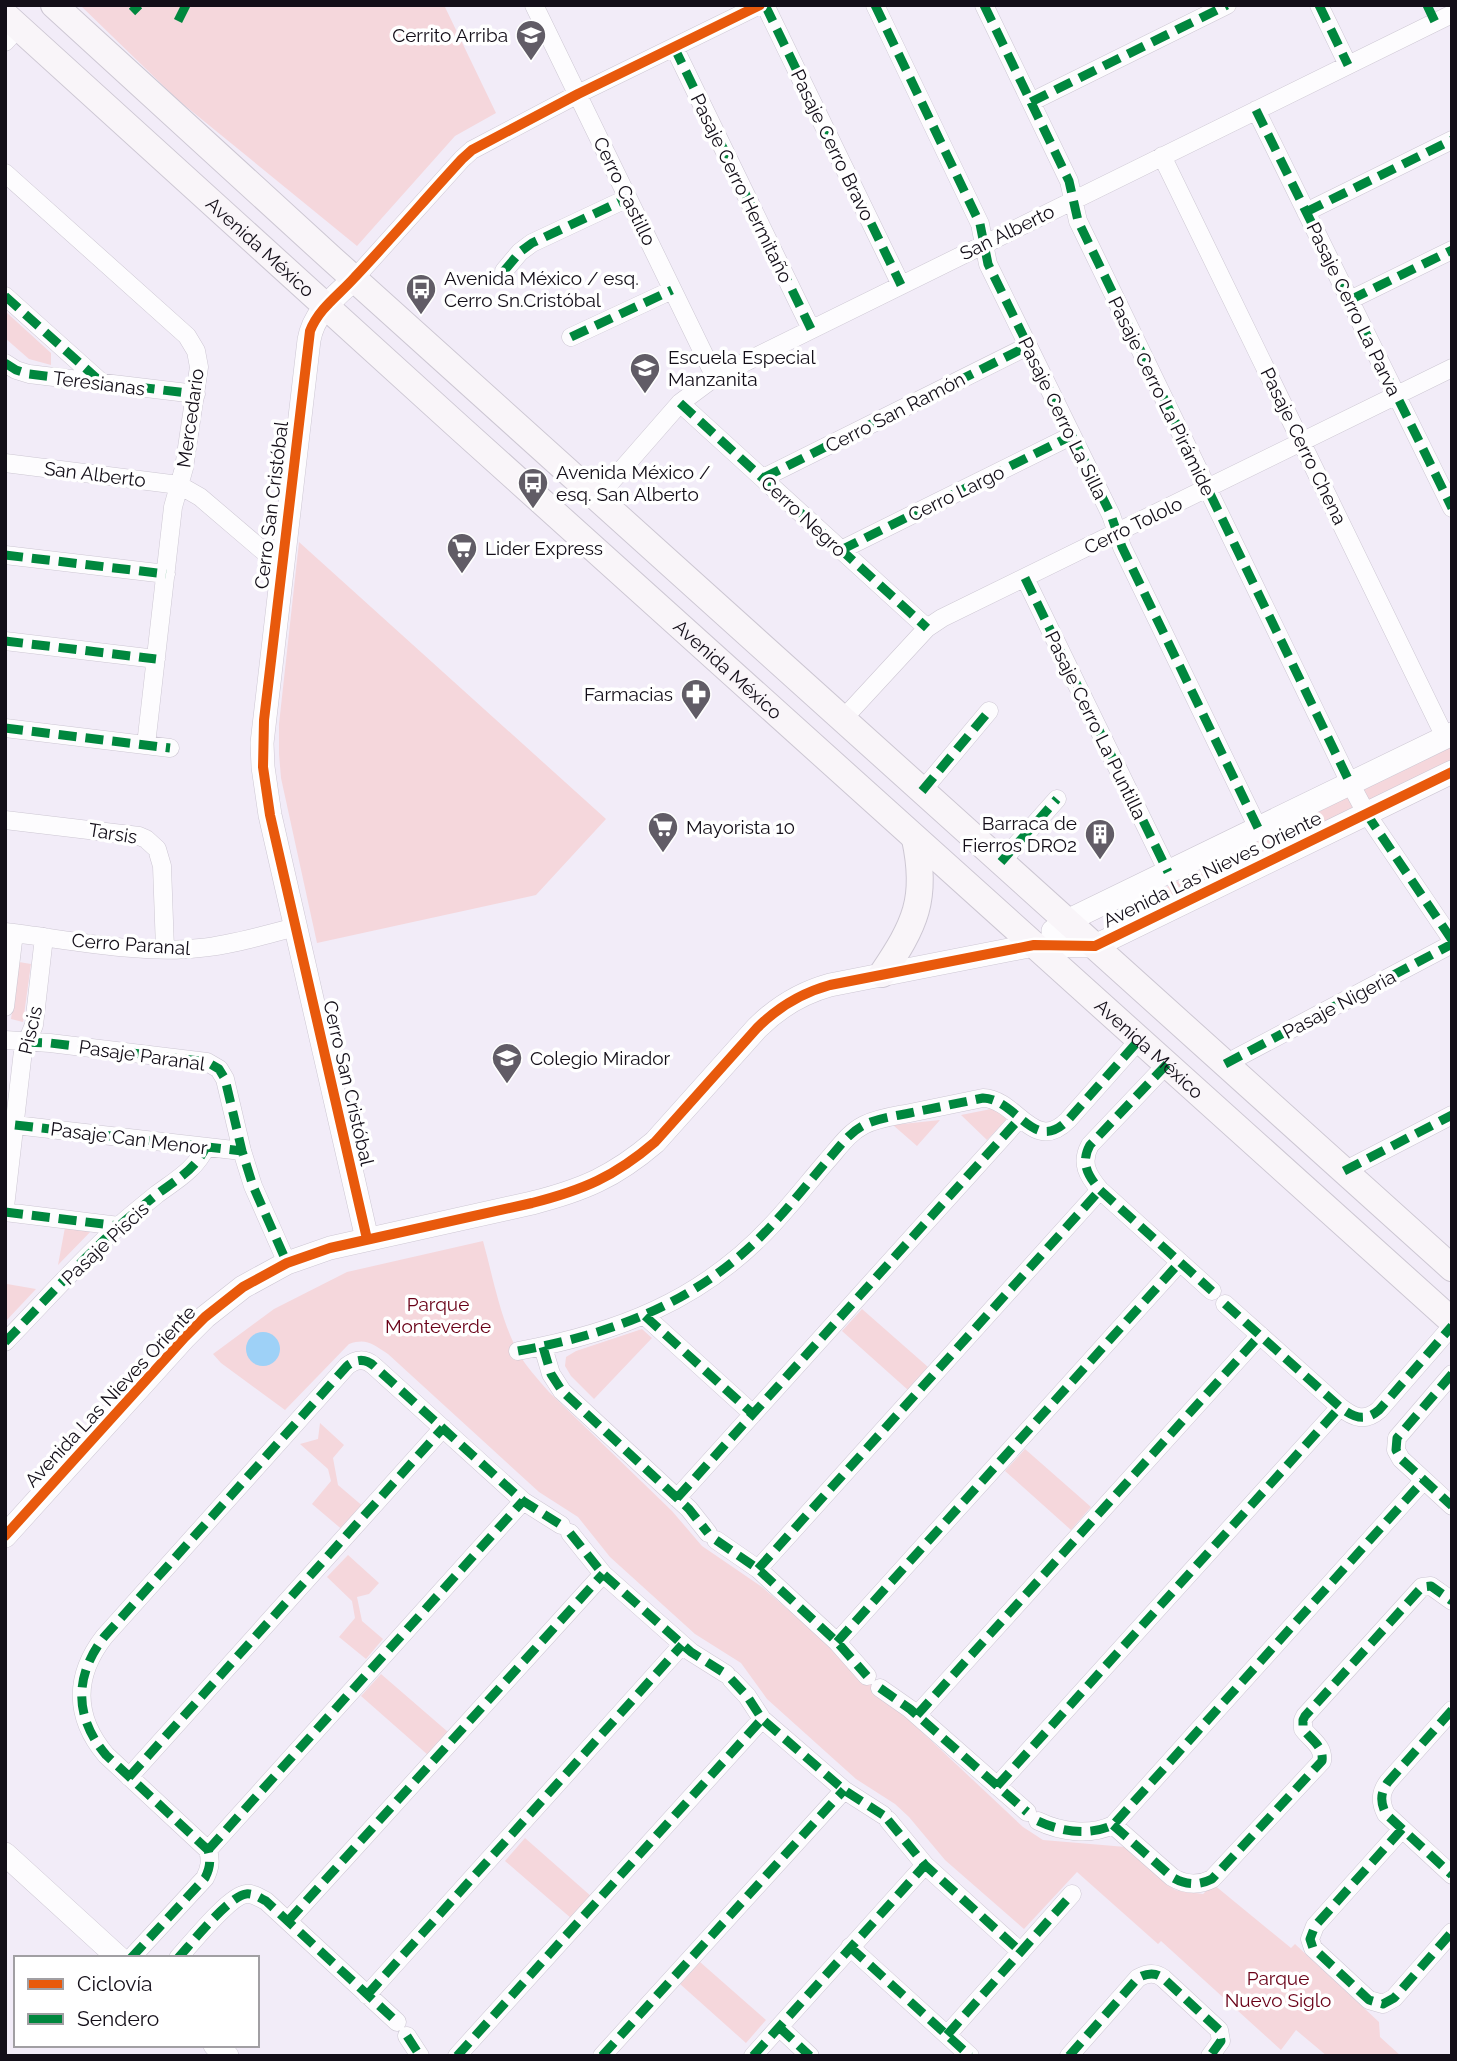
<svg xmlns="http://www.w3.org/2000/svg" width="1457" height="2061" viewBox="0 0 1457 2061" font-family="Raleway,sans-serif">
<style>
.green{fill:#f5d7dc}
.water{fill:#9ed1f7}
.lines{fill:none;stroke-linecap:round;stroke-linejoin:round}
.minor-casing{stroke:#cdc7d3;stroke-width:19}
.tertiary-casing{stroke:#cdc7d3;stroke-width:24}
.secondary-casing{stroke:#cdc7d3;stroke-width:28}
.minor{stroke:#fdfcfe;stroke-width:18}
.tertiary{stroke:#fdfcfe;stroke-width:23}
.secondary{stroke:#f9f5f9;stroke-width:26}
.quiet{stroke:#00873e;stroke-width:9;stroke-dasharray:18 9;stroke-linecap:butt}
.cycleway-casing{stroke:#fff;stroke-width:15}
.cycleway{stroke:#e8590c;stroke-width:10}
.labels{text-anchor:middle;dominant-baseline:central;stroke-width:7;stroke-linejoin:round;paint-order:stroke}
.poi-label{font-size:19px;fill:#130e18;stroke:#fff;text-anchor:start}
.street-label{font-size:19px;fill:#130e18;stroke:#fff}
.park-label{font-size:19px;fill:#690017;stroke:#fff}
</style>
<rect width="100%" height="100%" fill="#f2ecf8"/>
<!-- green -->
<path class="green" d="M 80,5 L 444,5 L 496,113 L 455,136 L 357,246 L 178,100 Z
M 5,311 L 51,353 L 51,365 L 29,359 L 5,338 Z
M 299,542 L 606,819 L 536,895 L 317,943 L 281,778 L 279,754 L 279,724 Z
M 1452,743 L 1452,761 L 1367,803 L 1358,789 Z
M 1349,795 L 1356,808 L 1128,922 L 1117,912 Z
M 19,962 L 31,964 L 23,1022 L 11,1019 Z
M 996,1108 L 1008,1118 L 987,1140 L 961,1115 Z
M 940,1120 L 917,1146 L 893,1125 Z
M 66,1222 L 96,1226 L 58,1265 Z
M 483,1241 C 493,1277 500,1318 518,1352 C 526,1367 538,1379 549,1392 L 672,1511 L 702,1546 L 762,1587 L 839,1654 L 1023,1827 L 1043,1840 L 1126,1847 L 1175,1890 L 1203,1894 L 1213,1884 L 1291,1948 L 1295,1944 L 1379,2022 L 1380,2037 L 1401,2056 L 1327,2056 L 1296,2030 L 1281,2050 L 1161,1941 L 1158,1944 L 1077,1872 L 1024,1929 L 945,1860 L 909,1817 L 895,1804 L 856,1779 L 767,1699 L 741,1663 L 695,1634 L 610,1557 L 578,1517 L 539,1492 L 388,1354 C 372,1344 367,1338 349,1344 L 285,1410 L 221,1363 L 213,1354 L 274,1309 L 347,1272 Z
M 7,1284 L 36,1289 L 5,1322 Z
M 862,1309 L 928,1367 L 908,1390 L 842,1331 Z
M 642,1329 L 652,1338 L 594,1399 L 571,1376 L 565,1366 L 566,1357 L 576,1351 Z
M 320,1423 L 344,1445 L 333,1458 L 338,1485 L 365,1508 L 345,1532 L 312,1504 L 331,1481 L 328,1469 L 300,1444 L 318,1439 Z
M 1025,1449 L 1091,1507 L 1071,1530 L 1005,1471 Z
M 348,1555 L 379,1583 L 369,1594 L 357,1597 L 362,1621 L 383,1639 L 366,1659 L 339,1637 L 355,1618 L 352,1601 L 327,1577 Z
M 381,1674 L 448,1732 L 428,1755 L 361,1696 Z
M 525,1838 L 592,1897 L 572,1919 L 505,1861 Z
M 700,1962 L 766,2020 L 746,2043 L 680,1984 Z"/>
<!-- water -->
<path class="water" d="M246 1349a17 17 0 1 1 34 0a17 17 0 1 1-34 0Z"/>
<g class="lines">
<!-- minor casing -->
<g class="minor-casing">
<path id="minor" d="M 534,5 L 715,377
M 765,5 L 901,285
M 875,5 L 980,224 L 988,264 L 1111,515 L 1122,547 L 1258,828
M 984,5 L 1069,181 L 1078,221 L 1350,783 L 1366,813 L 1452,940
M 1319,5 L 1348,65
M 5,42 L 19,27
M 674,47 L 811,329
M 1031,102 L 1227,5
M 1256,110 L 1452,508
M 1162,156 L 1445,737
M 5,173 L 187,336 L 196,351 L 199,367 L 184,468 L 173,507 L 146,745
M 1306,212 L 1452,140
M 504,271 L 520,252 L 532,243 L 628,198
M 354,279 L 462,159 L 472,150 L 578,94 L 760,5
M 5,296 L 102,383
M 1350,300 L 1452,250
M 571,337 L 672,290
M 5,363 L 16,370 L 29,374 L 196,394
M 680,403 L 927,628
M 5,463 L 179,485 L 200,497 L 282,567
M 763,478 L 1028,346
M 597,498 L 680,403 L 715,377 L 1452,14
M 841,550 L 1071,436
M 5,555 L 166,574
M 1025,578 L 1168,872
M 5,641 L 156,659
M 843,719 L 927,628 L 942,618 L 1452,368
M 5,728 L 170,748
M 922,791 L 989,711
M 5,820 L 139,836 L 146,839 L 157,849 L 162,866 L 165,949
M 1001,862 L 1057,799
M 5,932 C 66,939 140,955 200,948 C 232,945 264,935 296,927
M 5,1007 L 14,933
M 5,1040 L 50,1043 L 207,1062 L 219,1069 L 225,1079 L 242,1151 L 253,1186 L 287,1263
M 1167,1064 L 1090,1145 C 1080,1163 1088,1176 1100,1190 L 1212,1291
M 1225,1064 L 1452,944
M 15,1125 L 242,1151
M 1344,1171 L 1452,1115
M 5,1207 L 24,1042 L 29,1037 L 34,1025 L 44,937
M 5,1212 L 119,1226
M 1225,1304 L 1340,1407 C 1354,1418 1365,1422 1379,1410 L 1452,1326
M 645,1316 L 753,1414
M 5,1342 C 43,1303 79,1262 119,1226 C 131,1215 144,1205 156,1195 C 176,1180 195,1170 206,1147
M 543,1347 L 551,1374 L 562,1391 L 689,1509 L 708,1533
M 518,1351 C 617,1333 701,1301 771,1226 C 790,1206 808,1183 826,1162 C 838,1149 848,1133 864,1125 C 878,1118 895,1116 910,1113 C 934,1108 959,1103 983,1098 C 1017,1099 1034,1155 1068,1120 L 1139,1040
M 1452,1374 L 1397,1438 L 1396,1450 L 1401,1459 L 1452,1506
M 677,1498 L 1020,1118
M 570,1533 L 603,1574 L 691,1652 L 726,1674
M 716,1540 L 758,1569 L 837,1642 L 867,1676
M 758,1569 L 1100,1190
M 837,1642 L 1180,1262
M 731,1679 L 747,1696 L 762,1719 L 844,1790 L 883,1815
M 880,1688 L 910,1709 L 1027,1812
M 1452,1710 L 1388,1782 C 1380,1793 1380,1802 1386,1814 L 1452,1875
M 917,1715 L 1260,1335
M 129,1777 L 443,1428
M 997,1786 L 1340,1407
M 888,1820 L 925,1865 L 1021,1952
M 1038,1821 C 1061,1832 1090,1836 1113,1825 L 1423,1481
M 1113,1825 L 1172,1877 C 1185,1885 1198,1886 1212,1879 L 1322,1761 C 1324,1746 1311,1740 1303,1729 L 1303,1720 L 1305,1716 L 1422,1587 L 1431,1586 L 1452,1601
M 1402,1829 L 1315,1926 L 1310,1939 L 1313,1948 L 1369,2000 L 1383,2004 L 1394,1998 L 1452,1932
M 208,1850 L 523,1501
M 288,1921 L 603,1574
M 850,1947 L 970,2056
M 131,1958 L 205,1878 C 210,1868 211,1861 208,1850 L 106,1755 C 74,1717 74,1676 104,1637 L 347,1366 C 356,1359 365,1358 374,1366 L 523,1501 L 561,1525
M 178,1958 C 191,1944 229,1896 246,1894 C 253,1893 260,1898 266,1901 L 397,2022
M 367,1995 L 682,1645
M 779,2027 L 810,2056
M 947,2035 L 1072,1894
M 407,2036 L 420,2056
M 457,2056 L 762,1719
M 602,2056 L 844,1790
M 753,2056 L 925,1865
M 1069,2056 L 1138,1978 C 1147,1973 1155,1972 1163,1978 L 1219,2030 L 1221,2041 L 1210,2056"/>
</g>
<!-- tertiary casing -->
<g class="tertiary-casing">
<path id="tertiary" d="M 354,279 C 335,297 314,312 309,340 L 262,743 L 263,767 L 270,815 L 367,1239
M 1053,931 L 1067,921 L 1452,734
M 5,1536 L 185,1337 L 205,1317 L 243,1287 L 287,1263 L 330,1248 L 532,1203 C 583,1190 614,1177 655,1142 L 757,1028 C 778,1007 801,993 830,985 L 1034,945 L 1095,946 L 1452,772
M 5,1854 L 119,1958
M 215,2045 L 227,2056"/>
</g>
<!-- secondary casing -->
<g class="secondary-casing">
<g id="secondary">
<path d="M 54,5 L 332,259 L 1452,1268"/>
<path id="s1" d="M 5,15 L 460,428 L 1452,1321"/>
<path d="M 882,974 C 915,925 928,899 915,839"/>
</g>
</g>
<!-- minor -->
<use href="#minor" class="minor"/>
<!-- tertiary -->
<use href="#tertiary" class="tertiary"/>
<!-- secondary -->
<use href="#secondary" class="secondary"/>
<!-- quiet -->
<path class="quiet" d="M 765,5 L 901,285
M 875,5 L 980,224 L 988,264 L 1111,515 L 1122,547 L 1258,828
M 984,5 L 1069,181 L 1078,221 L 1350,783
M 1319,5 L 1348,65
M 1427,5 L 1435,22
M 132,12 L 139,5
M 178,21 L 186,5
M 674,47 L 811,329
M 1031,102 L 1227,5
M 1256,110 L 1452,508
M 1306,212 L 1452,140
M 504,271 L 520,252 L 532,243 L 628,198
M 5,296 L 102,383
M 1350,300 L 1452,250
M 571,337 L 672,290
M 5,363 L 16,370 L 29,374 L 196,394
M 680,403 L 927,628
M 763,478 L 1028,346
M 841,550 L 1071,436
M 5,555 L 166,574
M 1025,578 L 1168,872
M 5,641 L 156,659
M 5,728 L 170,748
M 922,791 L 989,711
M 1366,813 L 1452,940
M 1001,862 L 1057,799
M 24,1042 L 50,1043 L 207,1062 L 219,1069 L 225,1079 L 242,1151 L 253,1186 L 287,1263
M 1167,1064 L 1090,1145 C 1080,1163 1088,1176 1100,1190 L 1212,1291
M 1225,1064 L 1452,944
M 15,1125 L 242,1151
M 1344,1171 L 1452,1115
M 5,1212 L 119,1226
M 1225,1304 L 1340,1407 C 1354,1418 1365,1422 1379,1410 L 1452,1326
M 645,1316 L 753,1414
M 5,1342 C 43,1303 79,1262 119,1226 C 131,1215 144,1205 156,1195 C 176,1180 195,1170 206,1147
M 543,1347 L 551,1374 L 562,1391 L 689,1509 L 708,1533
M 518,1351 C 617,1333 701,1301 771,1226 C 790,1206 808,1183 826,1162 C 838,1149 848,1133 864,1125 C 878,1118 895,1116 910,1113 C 934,1108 959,1103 983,1098 C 1017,1099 1034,1155 1068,1120 L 1139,1040
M 1452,1374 L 1397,1438 L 1396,1450 L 1401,1459 L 1452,1506
M 677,1498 L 1020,1118
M 570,1533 L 603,1574 L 691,1652 L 726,1674
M 716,1540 L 758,1569 L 837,1642 L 867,1676
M 758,1569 L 1100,1190
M 837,1642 L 1180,1262
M 731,1679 L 747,1696 L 762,1719 L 844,1790 L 883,1815
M 880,1688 L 910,1709 L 1027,1812
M 1452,1710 L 1388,1782 C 1380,1793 1380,1802 1386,1814 L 1452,1875
M 917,1715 L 1260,1335
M 129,1777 L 443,1428
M 997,1786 L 1340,1407
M 888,1820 L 925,1865 L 1021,1952
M 1038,1821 C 1061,1832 1090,1836 1113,1825 L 1423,1481
M 1113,1825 L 1172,1877 C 1185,1885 1198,1886 1212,1879 L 1322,1761 C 1324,1746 1311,1740 1303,1729 L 1303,1720 L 1305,1716 L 1422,1587 L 1431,1586 L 1452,1601
M 1402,1829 L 1315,1926 L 1310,1939 L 1313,1948 L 1369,2000 L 1383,2004 L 1394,1998 L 1452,1932
M 208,1850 L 523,1501
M 288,1921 L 603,1574
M 850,1947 L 970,2056
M 131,1958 L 205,1878 C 210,1868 211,1861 208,1850 L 106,1755 C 74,1717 74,1676 104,1637 L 347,1366 C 356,1359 365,1358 374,1366 L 523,1501 L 561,1525
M 178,1958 C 191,1944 229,1896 246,1894 C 253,1893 260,1898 266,1901 L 397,2022
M 367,1995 L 682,1645
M 779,2027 L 810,2056
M 947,2035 L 1072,1894
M 407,2036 L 420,2056
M 457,2056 L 762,1719
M 602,2056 L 844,1790
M 753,2056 L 925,1865
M 1069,2056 L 1138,1978 C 1147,1973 1155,1972 1163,1978 L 1219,2030 L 1221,2041 L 1210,2056"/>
<!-- cycleway casing -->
<g class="cycleway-casing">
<path id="cycleway" d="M 367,1239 L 270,815 L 263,767 L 264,720 L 310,331 C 319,308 339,295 355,277 C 392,238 426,198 462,159 L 472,150 L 578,94 L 760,5
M 5,1536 L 185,1337 L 205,1317 L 243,1287 L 287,1263 L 330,1248 L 532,1203 C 583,1190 614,1177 655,1142 L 757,1028 C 778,1007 801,993 830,985 L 1034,945 L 1095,946 L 1452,772"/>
</g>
<!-- cycleway -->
<use href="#cycleway" class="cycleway"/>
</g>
<!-- icons -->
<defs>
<g id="school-pin" transform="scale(1.575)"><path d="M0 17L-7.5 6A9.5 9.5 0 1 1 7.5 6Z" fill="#615c66" stroke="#fff"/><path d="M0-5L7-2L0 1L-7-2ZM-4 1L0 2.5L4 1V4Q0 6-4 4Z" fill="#fff"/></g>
<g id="bus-pin" transform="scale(1.575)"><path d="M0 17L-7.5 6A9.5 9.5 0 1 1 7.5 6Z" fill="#615c66" stroke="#fff"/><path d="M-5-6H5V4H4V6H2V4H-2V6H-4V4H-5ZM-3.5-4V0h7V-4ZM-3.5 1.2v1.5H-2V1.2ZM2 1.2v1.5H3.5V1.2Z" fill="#fff"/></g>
<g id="supermarket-pin" transform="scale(1.575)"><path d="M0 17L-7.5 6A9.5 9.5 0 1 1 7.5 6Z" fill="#615c66" stroke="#fff"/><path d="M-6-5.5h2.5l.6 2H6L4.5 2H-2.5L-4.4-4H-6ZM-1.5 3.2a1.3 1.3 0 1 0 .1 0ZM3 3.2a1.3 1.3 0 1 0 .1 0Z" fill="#fff"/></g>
<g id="pharmacy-pin" transform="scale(1.575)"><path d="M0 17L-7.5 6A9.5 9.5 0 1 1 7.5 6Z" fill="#615c66" stroke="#fff"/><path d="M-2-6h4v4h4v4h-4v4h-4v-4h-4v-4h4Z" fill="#fff"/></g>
<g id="building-pin" transform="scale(1.575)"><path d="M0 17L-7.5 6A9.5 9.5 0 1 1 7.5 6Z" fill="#615c66" stroke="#fff"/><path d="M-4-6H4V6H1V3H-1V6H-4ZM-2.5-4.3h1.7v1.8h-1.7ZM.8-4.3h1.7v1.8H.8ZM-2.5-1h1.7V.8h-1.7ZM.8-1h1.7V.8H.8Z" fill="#fff"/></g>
</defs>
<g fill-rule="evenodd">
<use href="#school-pin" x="531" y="35"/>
<use href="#bus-pin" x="421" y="289"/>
<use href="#school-pin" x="645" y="368"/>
<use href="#bus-pin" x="533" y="483"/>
<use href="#supermarket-pin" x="462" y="548"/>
<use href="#pharmacy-pin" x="696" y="694"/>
<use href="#supermarket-pin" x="663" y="827"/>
<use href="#building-pin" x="1100" y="834"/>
<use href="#school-pin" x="507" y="1058"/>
</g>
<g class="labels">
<!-- poi labels -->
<g class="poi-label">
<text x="508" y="35" text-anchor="end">Cerrito Arriba</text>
<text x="444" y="278">Avenida México / esq.<tspan x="444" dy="22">Cerro Sn.Cristóbal</tspan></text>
<text x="668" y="357">Escuela Especial<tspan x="668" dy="22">Manzanita</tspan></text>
<text x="556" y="472">Avenida México /<tspan x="556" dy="22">esq. San Alberto</tspan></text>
<text x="485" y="548">Lider Express</text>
<text x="673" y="694" text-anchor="end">Farmacias</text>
<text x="1077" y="823" text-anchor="end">Barraca de<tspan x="1077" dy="22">Fierros DRO2</tspan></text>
<text x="686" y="827">Mayorista 10</text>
<text x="530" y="1058">Colegio Mirador</text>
</g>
<!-- street labels -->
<g class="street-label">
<text transform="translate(833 145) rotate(64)">Pasaje Cerro Bravo</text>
<text transform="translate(742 188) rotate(64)">Pasaje Cerro Hermitaño</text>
<text transform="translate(625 191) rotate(64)">Cerro Castillo</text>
<text transform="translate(1007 232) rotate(-26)">San Alberto</text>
<text stroke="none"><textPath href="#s1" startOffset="345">Avenida México</textPath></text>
<text transform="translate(1354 309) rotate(64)">Pasaje Cerro La Parva</text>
<text transform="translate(99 383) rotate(7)">Teresianas</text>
<text transform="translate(1162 396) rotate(64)">Pasaje Cerro La Pirámide</text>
<text transform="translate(895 412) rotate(-27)">Cerro San Ramón</text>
<text transform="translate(190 418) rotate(-82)">Mercedario</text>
<text transform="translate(1063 418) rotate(64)">Pasaje Cerro La Silla</text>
<text transform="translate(1304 446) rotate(64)">Pasaje Cerro Chena</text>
<text transform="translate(95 474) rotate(7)">San Alberto</text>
<text transform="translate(956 493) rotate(-26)">Cerro Largo</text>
<text transform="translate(271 505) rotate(-83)">Cerro San Cristóbal</text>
<text transform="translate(804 516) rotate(43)">Cerro Negro</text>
<text transform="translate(1133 525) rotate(-26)">Cerro Tololo</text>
<text stroke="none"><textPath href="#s1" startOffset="975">Avenida México</textPath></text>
<text transform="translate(1096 725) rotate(64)">Pasaje Cerro La Puntilla</text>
<text transform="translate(113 833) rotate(9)">Tarsis</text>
<text transform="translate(1212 869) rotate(-26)">Avenida Las Nieves Oriente</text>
<text transform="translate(131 944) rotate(4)">Cerro Paranal</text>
<text transform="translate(1339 1004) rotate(-28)">Pasaje Nigeria</text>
<text transform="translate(30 1030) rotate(-77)">Piscis</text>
<text stroke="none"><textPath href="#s1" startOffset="1542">Avenida México</textPath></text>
<text transform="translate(142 1055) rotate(8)">Pasaje Paranal</text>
<text transform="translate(349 1083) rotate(77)">Cerro San Cristóbal</text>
<text transform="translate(129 1138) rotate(7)">Pasaje Can Menor</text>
<text transform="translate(105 1243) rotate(-43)">Pasaje Piscis</text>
<text transform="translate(110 1396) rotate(-47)">Avenida Las Nieves Oriente</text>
</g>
<!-- park labels -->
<g class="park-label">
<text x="438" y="1304">Parque<tspan x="438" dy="22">Monteverde</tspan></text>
<text x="1278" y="1978">Parque<tspan x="1278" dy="22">Nuevo Siglo</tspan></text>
</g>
</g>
<!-- border -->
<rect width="1457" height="2061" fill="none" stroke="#130e18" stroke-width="14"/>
<!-- legend -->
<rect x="14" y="1956" width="245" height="91" fill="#ffffff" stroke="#a19fa3" stroke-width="2"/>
<rect x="28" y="1979" width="35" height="10" fill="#e8590c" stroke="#a19fa3" stroke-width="2"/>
<text x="77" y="1991" font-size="21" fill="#130e18">Ciclovía</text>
<rect x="28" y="2014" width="35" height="10" fill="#00873e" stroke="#a19fa3" stroke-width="2"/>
<text x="77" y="2026" font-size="21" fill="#130e18">Sendero</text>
</svg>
